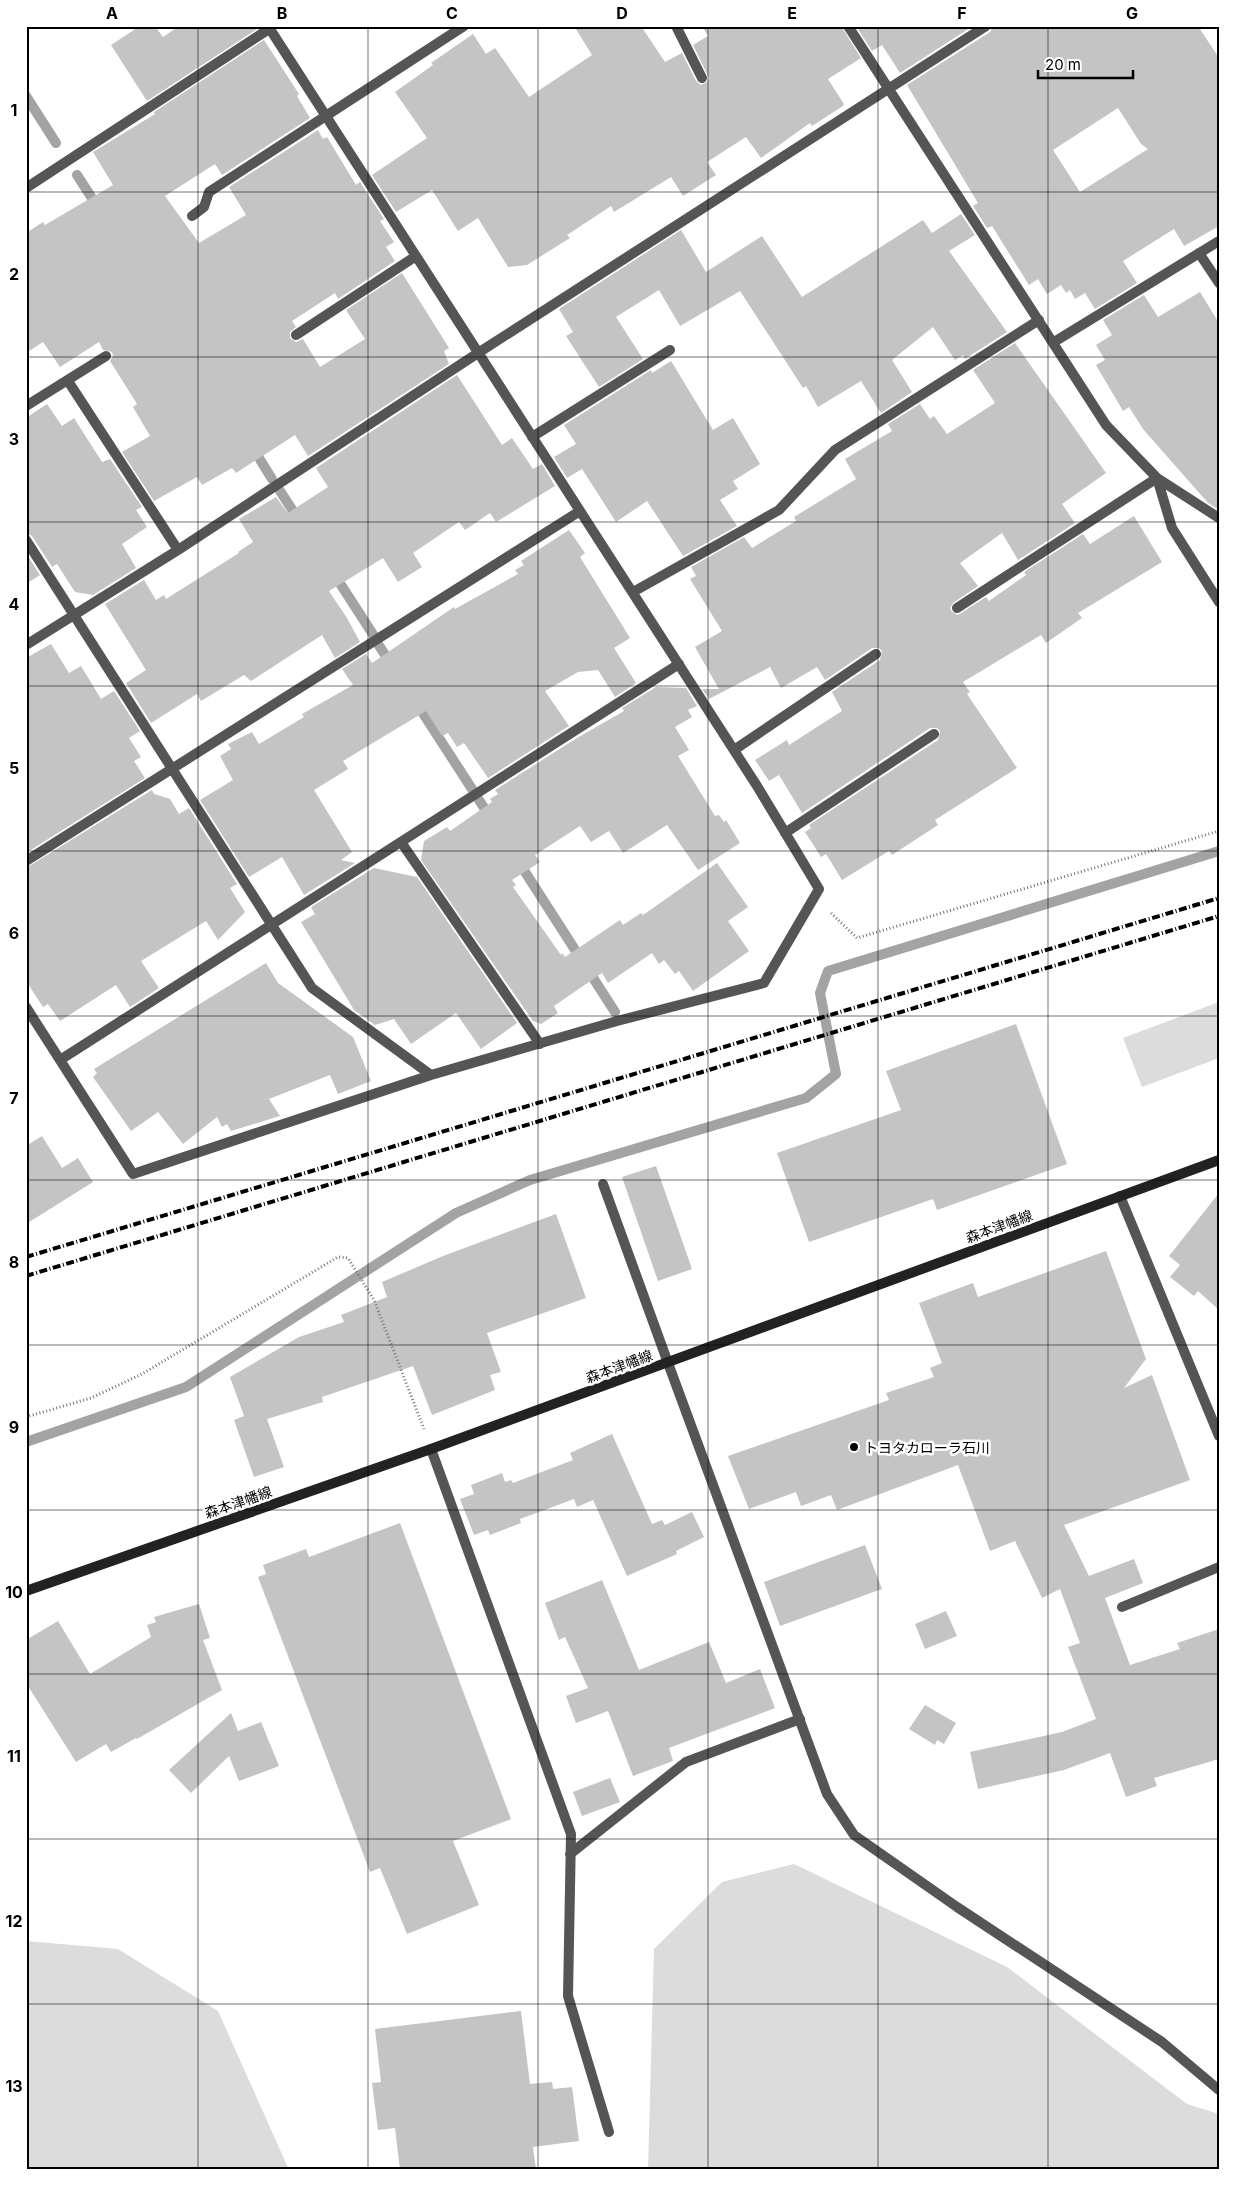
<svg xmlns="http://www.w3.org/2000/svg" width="1245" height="2196" viewBox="0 0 1245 2196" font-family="Inter,'Noto Sans JP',sans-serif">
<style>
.green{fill:#dcdcdc}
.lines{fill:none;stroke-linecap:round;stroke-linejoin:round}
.stream{stroke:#a3a3a3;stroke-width:10}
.building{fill:#c4c4c4;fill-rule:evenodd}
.path{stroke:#777;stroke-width:3;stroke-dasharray:1 2.5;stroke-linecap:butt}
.lane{stroke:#555;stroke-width:10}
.street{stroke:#555;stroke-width:10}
.secondary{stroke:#222;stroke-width:10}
.rail{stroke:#000;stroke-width:4;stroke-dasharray:8 2.5 1 2.5;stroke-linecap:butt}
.grid{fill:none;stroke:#000;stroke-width:1;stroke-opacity:0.55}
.poi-dot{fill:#000;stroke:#fff;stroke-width:2}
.labels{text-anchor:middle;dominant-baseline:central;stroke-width:5;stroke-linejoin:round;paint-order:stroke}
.street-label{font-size:14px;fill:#000;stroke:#fff}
.poi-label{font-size:14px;fill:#000;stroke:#fff;text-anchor:start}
.neatline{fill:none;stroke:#000;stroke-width:2}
.grid-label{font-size:16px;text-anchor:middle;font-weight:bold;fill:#000}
</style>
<rect width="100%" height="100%" fill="#fff"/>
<!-- green -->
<path class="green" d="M 1219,1002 L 1219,1058 L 1142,1087 L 1123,1038 Z
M 794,1864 L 1007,1967 L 1187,2104 L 1219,2114 L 1219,2170 L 648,2170 L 654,1949 L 722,1882 Z
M 26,1941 L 118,1949 L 218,2011 L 289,2170 L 26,2170 Z"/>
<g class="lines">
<!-- stream -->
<path class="stream" d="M 26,96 L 56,143
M 77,175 L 99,209
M 253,448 L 272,479
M 280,491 L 299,520
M 334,574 L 374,636
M 378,644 L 391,664
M 415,701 L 472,789
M 479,800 L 490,817
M 518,861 L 615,1012
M 26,1442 L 186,1387 L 456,1213 L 530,1180 L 806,1098 L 836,1074 L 820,993 L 828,971 L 1219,851"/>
</g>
<!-- building -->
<path class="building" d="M 140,26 L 155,26 L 163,37 L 179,26 L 255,26 L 257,29 L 147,101 L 111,45 Z
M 574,26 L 641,26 L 665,62 L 682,53 L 696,81 L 701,85 L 707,82 L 709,78 L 693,45 L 708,36 L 702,26 L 841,26 L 861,58 L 828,79 L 844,104 L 843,106 L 812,126 L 810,123 L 761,158 L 746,137 L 707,162 L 716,175 L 683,196 L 671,177 L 614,212 L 611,206 L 567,235 L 570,238 L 527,265 L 508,267 L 478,218 L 458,231 L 432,190 L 396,212 L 372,175 L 427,138 L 395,92 L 433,65 L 431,63 L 473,34 L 486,54 L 495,48 L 529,97 L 592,55 Z
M 856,26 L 973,26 L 900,73 L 882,45 L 872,51 Z
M 993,26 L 1198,26 L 1219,58 L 1219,226 L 1184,246 L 1174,229 L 1123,261 L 1137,283 L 1095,309 L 1085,293 L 1075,299 L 1070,290 L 1066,293 L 1061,285 L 1047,294 L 1038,279 L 1029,285 L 992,226 L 987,228 L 973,206 L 978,203 L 907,85 L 990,32 ZM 1118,108 L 1141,144 L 1148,149 L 1080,192 L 1053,150 Z
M 264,40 L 299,94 L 297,96 L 310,118 L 222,175 L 215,164 L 165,196 L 199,243 L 246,215 L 229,187 L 318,130 L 323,139 L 327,137 L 356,185 L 360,182 L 384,219 L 380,221 L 394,242 L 386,247 L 395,261 L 338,299 L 335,293 L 292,321 L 296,327 L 290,332 L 290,338 L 296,342 L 303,339 L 320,367 L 365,339 L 346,310 L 402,273 L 449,348 L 444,351 L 449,364 L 308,456 L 295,435 L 236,473 L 232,468 L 202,485 L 197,477 L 154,501 L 122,452 L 150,436 L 133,407 L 137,404 L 110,361 L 113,356 L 112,352 L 103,350 L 99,342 L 60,367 L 43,342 L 26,353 L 26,233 L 43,222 L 45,225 L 113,185 L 93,152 L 155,114 L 154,112 Z
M 961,214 L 975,235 L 949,251 L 1007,332 L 965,359 L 963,355 L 955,360 L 933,327 L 892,360 L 912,392 L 881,413 L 861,381 L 818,407 L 806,386 L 803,388 L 740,291 L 680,326 L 659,290 L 616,317 L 643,359 L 599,387 L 566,336 L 573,332 L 559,309 L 681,230 L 706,272 L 762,236 L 802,297 L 923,220 L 932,233 Z
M 1200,292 L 1219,323 L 1219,510 L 1208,503 L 1143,429 L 1129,407 L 1123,411 L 1096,365 L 1105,360 L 1096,345 L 1112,335 L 1103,320 L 1144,295 L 1158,317 Z
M 1015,343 L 1106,473 L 1062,504 L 1075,523 L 1018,560 L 1002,533 L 960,563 L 978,586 L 953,603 L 950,608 L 952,612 L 958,615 L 986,597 L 989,601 L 1026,575 L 1024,572 L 1083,534 L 1090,544 L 1134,516 L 1162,562 L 1078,613 L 1082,618 L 1046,643 L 1041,635 L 963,682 L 970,692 L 967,694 L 1017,768 L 935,820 L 938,825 L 892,855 L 889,851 L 842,880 L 826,854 L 821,857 L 805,832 L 811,828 L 809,825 L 938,740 L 940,731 L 937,728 L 930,728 L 802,813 L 779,775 L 769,781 L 755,760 L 787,740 L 789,745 L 842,711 L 832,692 L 880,660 L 882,651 L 879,648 L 872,648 L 825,680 L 817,667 L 781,688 L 770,667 L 709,699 L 702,689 L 719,689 L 695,647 L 722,631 L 690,579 L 696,576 L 691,567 L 744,537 L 752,548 L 796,521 L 794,517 L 856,479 L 845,459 L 892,431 L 888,424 L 920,404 L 930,419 L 934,416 L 947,434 L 995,403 L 973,370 Z
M 671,361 L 713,430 L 733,418 L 760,464 L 733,481 L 738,489 L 720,500 L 737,526 L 683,556 L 647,501 L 616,522 L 582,469 L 567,478 L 554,457 L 576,444 L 564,425 L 651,370 L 652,373 Z
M 457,375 L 502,445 L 512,438 L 533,469 L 542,464 L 555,486 L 496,522 L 490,513 L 465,530 L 459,522 L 413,553 L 422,567 L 398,582 L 383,558 L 329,591 L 347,618 L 360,642 L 335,658 L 322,635 L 251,681 L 244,675 L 201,701 L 197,694 L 151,723 L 126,683 L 146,670 L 105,604 L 144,580 L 156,600 L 164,595 L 166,599 L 239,553 L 238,552 L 253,542 L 239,519 L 276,497 L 288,513 L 328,487 L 316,468 Z
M 47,404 L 62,426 L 74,418 L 102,462 L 110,459 L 142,507 L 136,510 L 147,527 L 122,544 L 136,568 L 93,595 L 75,592 L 57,564 L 52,567 L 32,536 L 26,533 L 26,418 Z
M 569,530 L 585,553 L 580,557 L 630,638 L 614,648 L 636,683 L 615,697 L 598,670 L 578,672 L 545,691 L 569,726 L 488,778 L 464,743 L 457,747 L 448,733 L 442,736 L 426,711 L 343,761 L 348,769 L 314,790 L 352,852 L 341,860 L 355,863 L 304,895 L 282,857 L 249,877 L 200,800 L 233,780 L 220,756 L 231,749 L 228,744 L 252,732 L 259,744 L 304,717 L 302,714 L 353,685 L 342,669 L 366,654 L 372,663 L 454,607 L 455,609 L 518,574 L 515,570 L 524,565 L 521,561 Z
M 26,553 L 40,575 L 26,584 Z
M 51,644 L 69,673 L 81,666 L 101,699 L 114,691 L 140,731 L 129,738 L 141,757 L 134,761 L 145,778 L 26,853 L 26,658 Z
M 656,687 L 686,688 L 697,706 L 688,710 L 692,717 L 675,727 L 689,750 L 678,756 L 715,816 L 719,815 L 724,822 L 726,820 L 740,843 L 698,870 L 667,825 L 623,853 L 609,831 L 591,842 L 580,826 L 535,855 L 540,862 L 512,880 L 516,885 L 513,887 L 561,955 L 562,953 L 565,957 L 620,920 L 623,925 L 641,913 L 643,915 L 717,863 L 748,907 L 728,921 L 749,951 L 693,991 L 679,971 L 675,974 L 664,960 L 659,964 L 652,953 L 608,983 L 602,973 L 554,1006 L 558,1013 L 541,1024 L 533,1021 L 421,860 L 424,841 L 447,827 L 450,831 L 492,802 L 490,799 L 498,794 L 495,790 L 577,738 L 624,711 L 622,708 Z
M 152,790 L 154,794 L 170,799 L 179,814 L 189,808 L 237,884 L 230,888 L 245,912 L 218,940 L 206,921 L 141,961 L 159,988 L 130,1007 L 116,985 L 60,1021 L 48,1004 L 43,1007 L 26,981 L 26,868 Z
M 374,868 L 417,877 L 517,1023 L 481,1049 L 456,1013 L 411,1044 L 394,1019 L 375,1025 L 354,1010 L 301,922 L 315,914 L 311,907 Z
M 266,963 L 278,983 L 353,1037 L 371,1081 L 338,1094 L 330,1075 L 269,1099 L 280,1116 L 231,1131 L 227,1124 L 222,1127 L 217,1117 L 183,1144 L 158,1112 L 131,1131 L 93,1077 L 97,1073 L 94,1069 Z
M 1016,1024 L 1067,1164 L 937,1210 L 933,1199 L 809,1242 L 777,1153 L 901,1110 L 886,1071 Z
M 42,1136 L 62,1168 L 78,1158 L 93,1182 L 26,1224 L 26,1146 Z
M 656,1166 L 692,1269 L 658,1281 L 622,1177 Z
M 1219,1193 L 1219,1310 L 1198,1291 L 1194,1296 L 1170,1277 L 1180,1265 L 1169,1256 Z
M 556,1214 L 586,1298 L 487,1333 L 501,1372 L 490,1375 L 495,1390 L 432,1415 L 413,1366 L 322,1397 L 323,1402 L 267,1419 L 284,1467 L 254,1477 L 234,1420 L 244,1416 L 230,1377 L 299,1337 L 344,1322 L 341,1315 L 387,1297 L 382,1282 L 443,1256 Z
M 1106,1251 L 1146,1359 L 1124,1388 L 1152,1375 L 1190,1480 L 1064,1525 L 1089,1576 L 1134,1559 L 1143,1583 L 1105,1598 L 1130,1665 L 1180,1649 L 1177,1643 L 1219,1629 L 1219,1759 L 1154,1778 L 1157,1786 L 1126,1797 L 1110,1753 L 1064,1770 L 978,1789 L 970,1752 L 1062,1732 L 1096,1719 L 1068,1647 L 1080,1643 L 1060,1589 L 1042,1598 L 1015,1541 L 990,1551 L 958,1465 L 837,1510 L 831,1495 L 801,1506 L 796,1492 L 749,1509 L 728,1456 L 889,1400 L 886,1393 L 934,1377 L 930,1368 L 942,1363 L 919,1303 L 973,1283 L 978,1297 Z
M 612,1434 L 652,1524 L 662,1520 L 665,1525 L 692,1512 L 704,1537 L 676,1551 L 677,1554 L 627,1576 L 593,1500 L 577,1507 L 574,1499 L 520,1519 L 521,1523 L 490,1535 L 488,1530 L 474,1535 L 460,1499 L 474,1494 L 471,1485 L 502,1473 L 505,1482 L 511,1480 L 513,1483 L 573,1460 L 570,1453 Z
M 400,1523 L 511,1819 L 453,1841 L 479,1905 L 407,1934 L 380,1868 L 370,1872 L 258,1577 L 266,1574 L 263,1565 L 306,1549 L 309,1557 Z
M 865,1545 L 882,1589 L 780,1626 L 764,1582 Z
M 602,1580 L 639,1670 L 709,1642 L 726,1683 L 760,1669 L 775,1708 L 669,1748 L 673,1761 L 633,1776 L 608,1711 L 576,1723 L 566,1696 L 588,1688 L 565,1637 L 559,1640 L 545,1603 Z
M 199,1604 L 210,1638 L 203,1640 L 222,1690 L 137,1739 L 136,1738 L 111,1752 L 106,1744 L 76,1762 L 26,1683 L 26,1640 L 58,1621 L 90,1674 L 151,1637 L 147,1625 L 156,1622 L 154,1617 Z
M 946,1611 L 957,1636 L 925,1649 L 915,1624 Z
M 925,1705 L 956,1723 L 944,1744 L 937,1740 L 935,1745 L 909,1729 Z
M 231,1713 L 238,1731 L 261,1722 L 279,1766 L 239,1781 L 229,1756 L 191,1793 L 169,1770 Z
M 610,1778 L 620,1802 L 582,1816 L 573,1792 Z
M 521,2011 L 530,2084 L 552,2082 L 553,2089 L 572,2087 L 579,2141 L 533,2147 L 536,2170 L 400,2170 L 395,2128 L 378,2130 L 372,2083 L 381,2082 L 375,2029 Z"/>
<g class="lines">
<!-- path -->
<path class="path" d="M 831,913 L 857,938 L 1219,831
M 26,1417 L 91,1398 L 142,1374 L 338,1257 L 348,1258 L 374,1300 L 424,1429"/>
<!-- lane -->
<path class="lane" d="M 668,1363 L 827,1794 L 854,1835 L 957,1907 L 1162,2042 L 1219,2090"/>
<!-- street -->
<path class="street" d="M 676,26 L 702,78
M 848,26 L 1106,425 L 1157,478 L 1219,518
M 26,188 L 269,29
M 192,216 L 204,207 L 209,192 L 464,26
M 1199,253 L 1219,283
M 296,335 L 416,256
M 1054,342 L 1219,241
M 68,381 L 178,550
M 26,406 L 106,356
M 532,437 L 670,350
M 26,540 L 312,988 L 431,1075 L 617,1021 L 764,983 L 819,889 L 757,786 L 268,26
M 633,592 L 779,510 L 835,450 L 1039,320
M 957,608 L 1157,478 L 1172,528 L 1219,602
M 26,645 L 178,550 L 478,353 L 986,26
M 734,750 L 876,654
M 785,833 L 934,734
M 401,842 L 540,1044
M 26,861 L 580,511
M 26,1007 L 133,1174 L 431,1075
M 60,1060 L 679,664
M 603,1184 L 668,1363
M 1120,1196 L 1219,1436
M 431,1449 L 571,1834 L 568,1996 L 609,2132
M 1122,1607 L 1219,1567
M 570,1854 L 686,1762 L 800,1719"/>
<!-- secondary -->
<path class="secondary" d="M 26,1591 L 431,1449 L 1219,1160"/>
<!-- rail -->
<path class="rail" d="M 26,1257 L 1219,898
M 26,1276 L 1219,916"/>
</g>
<!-- grid -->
<path class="grid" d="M 198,26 L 198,2170M 368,26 L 368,2170M 538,26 L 538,2170M 708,26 L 708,2170M 878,26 L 878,2170M 1048,26 L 1048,2170M 26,192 L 1219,192M 26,357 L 1219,357M 26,522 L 1219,522M 26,686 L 1219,686M 26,851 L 1219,851M 26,1016 L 1219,1016M 26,1180 L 1219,1180M 26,1345 L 1219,1345M 26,1510 L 1219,1510M 26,1674 L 1219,1674M 26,1839 L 1219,1839M 26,2004 L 1219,2004"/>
<!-- markers -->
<circle class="poi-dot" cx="854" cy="1447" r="5"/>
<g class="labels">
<!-- street labels -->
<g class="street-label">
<text transform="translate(999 1226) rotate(-20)">森本津幡線</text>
<text transform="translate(619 1366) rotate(-20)">森本津幡線</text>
<text transform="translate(238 1502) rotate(-19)">森本津幡線</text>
</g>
<!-- poi labels -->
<g class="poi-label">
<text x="864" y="1447">トヨタカローラ石川</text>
</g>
</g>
<!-- border -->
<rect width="1245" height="2196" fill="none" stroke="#ffffff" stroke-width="55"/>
<!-- scale -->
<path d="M1038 70v8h95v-8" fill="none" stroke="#000000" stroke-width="2.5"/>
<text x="1045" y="70" font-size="15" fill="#000000" stroke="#ffffff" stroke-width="4" paint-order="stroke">20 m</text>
<rect x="28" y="28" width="1190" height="2140" class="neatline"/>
<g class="grid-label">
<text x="112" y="19">A</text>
<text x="282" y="19">B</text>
<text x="452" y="19">C</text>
<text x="622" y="19">D</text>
<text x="792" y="19">E</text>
<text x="962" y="19">F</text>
<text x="1132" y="19">G</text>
<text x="14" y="116">1</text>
<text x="14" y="280">2</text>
<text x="14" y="445">3</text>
<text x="14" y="610">4</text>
<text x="14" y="774">5</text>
<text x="14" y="939">6</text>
<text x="14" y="1104">7</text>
<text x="14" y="1268">8</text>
<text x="14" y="1433">9</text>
<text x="14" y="1598">10</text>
<text x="14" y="1762">11</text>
<text x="14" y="1927">12</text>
<text x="14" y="2092">13</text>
</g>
</svg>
